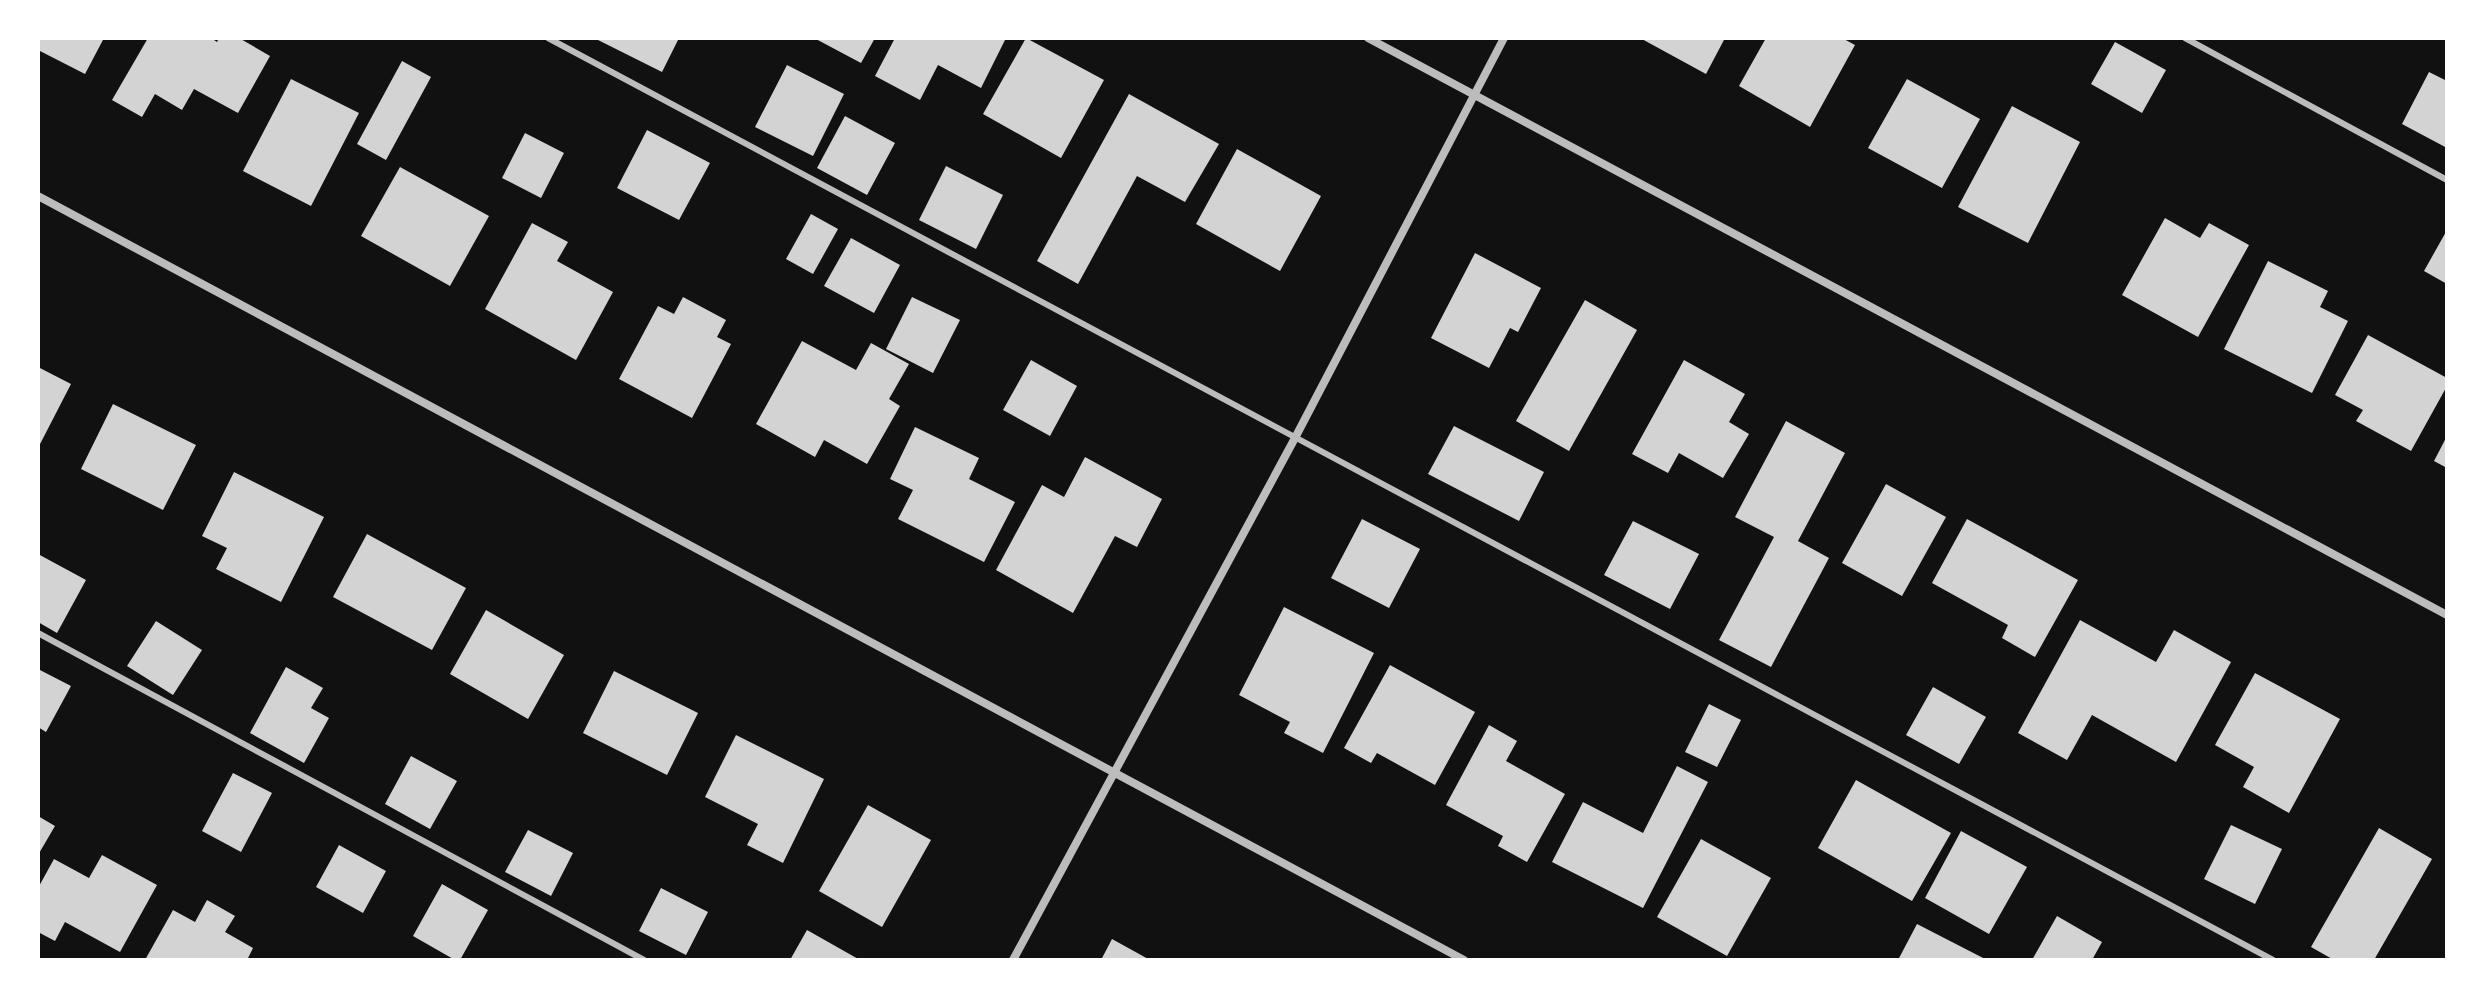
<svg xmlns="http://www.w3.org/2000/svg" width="2485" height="998" viewBox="0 0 2485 998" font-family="'Varela Round',sans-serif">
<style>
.building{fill:#d3d3d3}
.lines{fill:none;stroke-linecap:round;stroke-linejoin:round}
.service{stroke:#bcbcbc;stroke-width:6}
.minor{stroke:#bcbcbc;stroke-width:8}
</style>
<rect width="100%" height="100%" fill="#111"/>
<!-- building -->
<path class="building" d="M 38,38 L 104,38 L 85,74 L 38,50 Z
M 148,38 L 211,38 L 217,42 L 219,38 L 239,38 L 270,56 L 238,113 L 194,89 L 182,110 L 155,94 L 142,117 L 112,100 Z
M 594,38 L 679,38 L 662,72 Z
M 814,38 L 875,38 L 861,63 Z
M 895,38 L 1006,38 L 981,88 L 938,65 L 920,100 L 875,76 Z
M 1026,38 L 1104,80 L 1061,158 L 983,114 Z
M 1640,38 L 1725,38 L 1706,74 Z
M 1766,38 L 1842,38 L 1855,45 L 1810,127 L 1739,86 Z
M 2115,42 L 2166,70 L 2142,113 L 2091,84 Z
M 402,61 L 431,77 L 386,160 L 357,144 Z
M 787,65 L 844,94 L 813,156 L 755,127 Z
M 2429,72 L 2447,81 L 2447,148 L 2402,124 Z
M 291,79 L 359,113 L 311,206 L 243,171 Z
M 1907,79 L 1980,119 L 1942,188 L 1868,148 Z
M 1129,94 L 1219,144 L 1185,202 L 1137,176 L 1078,284 L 1037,261 Z
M 2012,106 L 2080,142 L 2028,243 L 1958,207 Z
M 845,116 L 895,143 L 867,195 L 817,168 Z
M 647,130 L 710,163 L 679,220 L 617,188 Z
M 525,133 L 564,153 L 541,198 L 502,178 Z
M 1237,149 L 1321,196 L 1280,271 L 1196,224 Z
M 946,166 L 1003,195 L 976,249 L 919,220 Z
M 400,167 L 489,216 L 450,286 L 361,236 Z
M 811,214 L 838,229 L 813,274 L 786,259 Z
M 2165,218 L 2200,238 L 2209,223 L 2249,245 L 2198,337 L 2122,295 Z
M 532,223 L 568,242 L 557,261 L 613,292 L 576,360 L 485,309 Z
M 2447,230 L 2447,284 L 2424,271 Z
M 851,238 L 900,265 L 874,313 L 824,286 Z
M 1475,253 L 1541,288 L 1518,332 L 1510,328 L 1489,368 L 1431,338 Z
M 2268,261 L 2328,291 L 2320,307 L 2348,321 L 2312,393 L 2224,349 Z
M 683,297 L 726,320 L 717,337 L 731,344 L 692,418 L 619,379 L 658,306 L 674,314 Z
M 912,297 L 960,320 L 933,373 L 886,349 Z
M 1585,300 L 1637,330 L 1569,451 L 1516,421 Z
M 2368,335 L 2447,378 L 2447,386 L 2411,451 L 2356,421 L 2363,410 L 2335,395 Z
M 802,341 L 856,370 L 871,343 L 909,364 L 889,399 L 900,406 L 867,464 L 824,440 L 815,457 L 756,424 Z
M 1031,360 L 1077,386 L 1050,436 L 1003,410 Z
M 1684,360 L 1745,394 L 1729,422 L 1749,434 L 1723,478 L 1679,453 L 1668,473 L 1632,454 Z
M 38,367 L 71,384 L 38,448 Z
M 113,404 L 196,445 L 163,510 L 81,469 Z
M 1786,421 L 1845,453 L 1798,541 L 1829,558 L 1771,667 L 1719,640 L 1774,537 L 1735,517 Z
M 1454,426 L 1544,472 L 1519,521 L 1428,474 Z
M 915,427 L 979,458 L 969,479 L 1015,502 L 984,562 L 898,519 L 913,490 L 890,479 Z
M 2447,436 L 2447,468 L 2434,461 Z
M 1085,457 L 1162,499 L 1137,547 L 1115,536 L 1073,613 L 996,570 L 1042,485 L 1064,497 Z
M 234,472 L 324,517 L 281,602 L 216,569 L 227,548 L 202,536 Z
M 1886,484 L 1946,517 L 1902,596 L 1842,563 Z
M 1362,519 L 1420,549 L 1389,608 L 1331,578 Z
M 1967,519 L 2078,580 L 2035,657 L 2002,638 L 2008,625 L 1932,583 Z
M 1633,521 L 1699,554 L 1670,609 L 1604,575 Z
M 367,534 L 466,588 L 432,650 L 333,597 Z
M 38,554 L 86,580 L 57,633 L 38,622 Z
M 1284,607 L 1374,653 L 1323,753 L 1284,733 L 1290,722 L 1239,695 Z
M 486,610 L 564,655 L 528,719 L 450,674 Z
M 2080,620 L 2156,662 L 2174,630 L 2231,662 L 2176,762 L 2092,715 L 2067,760 L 2018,733 Z
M 156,621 L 202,650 L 173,695 L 127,666 Z
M 1390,665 L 1475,712 L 1435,785 L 1377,753 L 1371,763 L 1344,748 Z
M 286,667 L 323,688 L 311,708 L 329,718 L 304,763 L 250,733 Z
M 38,669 L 71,686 L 46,732 L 38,727 Z
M 614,671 L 698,713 L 667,775 L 583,733 Z
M 2255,673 L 2340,719 L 2289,813 L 2243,787 L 2254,767 L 2215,745 Z
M 1933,687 L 1986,717 L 1959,764 L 1906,735 Z
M 1709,704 L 1741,720 L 1717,767 L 1685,752 Z
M 1489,725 L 1517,741 L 1506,761 L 1565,794 L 1527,862 L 1498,846 L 1503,836 L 1446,805 Z
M 736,735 L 824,779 L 783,863 L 747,845 L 758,824 L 705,797 Z
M 411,756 L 457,781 L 430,829 L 385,804 Z
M 1677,766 L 1708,782 L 1643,908 L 1552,862 L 1583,802 L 1643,833 Z
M 233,773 L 272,793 L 241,852 L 202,831 Z
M 1856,780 L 1951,833 L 1912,901 L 1818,848 Z
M 868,805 L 931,840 L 882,927 L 819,891 Z
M 38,816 L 55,826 L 38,855 Z
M 2231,825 L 2282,849 L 2255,904 L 2204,879 Z
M 2379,828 L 2432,859 L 2374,960 L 2334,960 L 2311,947 Z
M 528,830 L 573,853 L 551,896 L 505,872 Z
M 1961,831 L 2027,867 L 1989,934 L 1925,898 Z
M 1701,839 L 1771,878 L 1727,956 L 1657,917 Z
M 339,845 L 386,871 L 363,913 L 316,887 Z
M 102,855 L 157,885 L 120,952 L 65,922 L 55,941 L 38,932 L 38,888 L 54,859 L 89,878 Z
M 442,884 L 488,910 L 460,960 L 455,960 L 413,936 Z
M 661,888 L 708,912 L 686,955 L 639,931 Z
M 207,900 L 235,916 L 225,932 L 253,948 L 247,960 L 145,960 L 173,910 L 195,922 Z
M 2057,916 L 2102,942 L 2092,960 L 2032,960 Z
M 1917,924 L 1987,960 L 1898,960 Z
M 807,930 L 860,960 L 790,960 Z
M 1112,939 L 1150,960 L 1101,960 Z"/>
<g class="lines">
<!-- service -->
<path class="service" d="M 548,38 L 2273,960
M 2185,38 L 2447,180
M 38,633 L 644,960"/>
<!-- minor -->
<path class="minor" d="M 1368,38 L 2447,615
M 38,196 L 1464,960
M 1013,960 L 1295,438 L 1504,38"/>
</g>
<!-- border -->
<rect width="2485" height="998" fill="none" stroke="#ffffff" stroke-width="80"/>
</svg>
